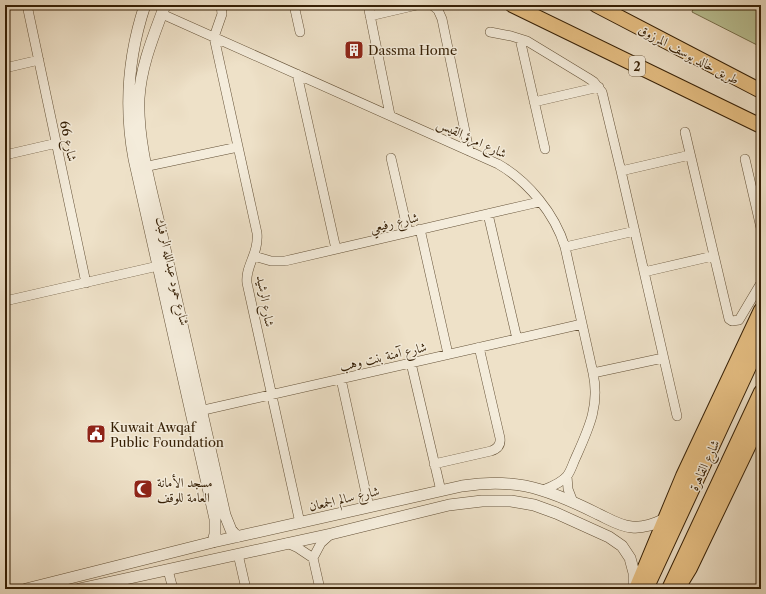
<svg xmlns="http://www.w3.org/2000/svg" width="766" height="594" viewBox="0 0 766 594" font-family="'Libre Caslon Text',Amiri,serif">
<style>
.green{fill:#bac295;stroke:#78704d}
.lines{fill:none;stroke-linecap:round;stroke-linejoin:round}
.minor-casing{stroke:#635036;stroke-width:10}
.tertiary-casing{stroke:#635036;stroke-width:12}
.primary-casing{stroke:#351f05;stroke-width:16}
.minor{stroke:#f4ecdb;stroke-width:9}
.tertiary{stroke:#f4ecdb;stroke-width:11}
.primary{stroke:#e7c084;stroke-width:14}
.labels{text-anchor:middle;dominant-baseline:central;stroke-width:3;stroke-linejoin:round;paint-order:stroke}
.shield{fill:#f4ecdb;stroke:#6e5c45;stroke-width:1}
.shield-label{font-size:12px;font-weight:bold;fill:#351f05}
.poi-label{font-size:13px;fill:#351f05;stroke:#f4ecdb;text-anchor:start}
.street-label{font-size:13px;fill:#351f05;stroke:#f4ecdb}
</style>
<rect width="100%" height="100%" fill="#eee1c8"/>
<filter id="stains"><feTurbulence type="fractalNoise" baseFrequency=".005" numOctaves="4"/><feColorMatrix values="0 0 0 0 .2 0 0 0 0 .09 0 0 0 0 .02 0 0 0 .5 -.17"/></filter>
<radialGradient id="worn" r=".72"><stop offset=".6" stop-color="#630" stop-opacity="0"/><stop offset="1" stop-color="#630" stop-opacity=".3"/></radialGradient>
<!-- green -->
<path class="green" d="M 695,5 L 761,5 L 761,47 L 692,12 Z"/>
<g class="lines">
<!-- minor casing -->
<g class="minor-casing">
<path id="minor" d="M 27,5 L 86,283
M 221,5 L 222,14 L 214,37 L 257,233 C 259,254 245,266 247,283 L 300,523
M 294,5 L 300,32
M 368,5 L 390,115
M 432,5 L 438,10 L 442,19 L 469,151
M 162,14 L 498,164 C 528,181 555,214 565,247 L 593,373 C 600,405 589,428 576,457 C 573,463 571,471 567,476 C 561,483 551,487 543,490
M 370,16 L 417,5
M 490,32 L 511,36 L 527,41 L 588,78 L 594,82 L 602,92 L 621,171 L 677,416
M 520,39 L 545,149
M 5,68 L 39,60
M 297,74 L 336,249
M 534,102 L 599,87
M 685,132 L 729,319 L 732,321 L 739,320 L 761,283
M 5,155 L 57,143
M 391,158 L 408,232
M 745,159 L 761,228
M 139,168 L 238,147
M 621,171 L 690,155
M 488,214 L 517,339
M 420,229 L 448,354
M 565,247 L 635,231
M 254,256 L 271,261 L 285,261 L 539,202
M 644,272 L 713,256
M 5,301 L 158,266
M 411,363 L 441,491
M 593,373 L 663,358
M 341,379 L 369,507
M 195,412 L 582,324
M 434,464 L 491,451 C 497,449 501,445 500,438 L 479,347
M 567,476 L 568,489 L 573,502
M 287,543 L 298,548 L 313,558
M 238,554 L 246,589
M 168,570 L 173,589
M 320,589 L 313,558 L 321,543 L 331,534"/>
</g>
<!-- tertiary casing -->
<g class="tertiary-casing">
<path id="tertiary" d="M 145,5 C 128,56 124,106 134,159 L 215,519 L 215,534 L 213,542
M 165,5 C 154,35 141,65 139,98 C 137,144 153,195 163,240 C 183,332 205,423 225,515 L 231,530 L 237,537
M 26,589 L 213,542 L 462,486 C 488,482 516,482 541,490 C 561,496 580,505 598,514 C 609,519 619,526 632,527 C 644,528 654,524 665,519
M 79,589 L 331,534 L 449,505 L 482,501 L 511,501 L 534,505 L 556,513 L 609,537 L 622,546 L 630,558 L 634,573 L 634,589"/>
</g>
<!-- primary casing -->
<g class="primary-casing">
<path id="primary" d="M 512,5 L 761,126
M 596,5 L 761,91
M 679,586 L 690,568 L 761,420
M 636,589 L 683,476 L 761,310
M 646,589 L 761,341
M 669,589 L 761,392"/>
</g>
<!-- minor -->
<use href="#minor" class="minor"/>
<!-- tertiary -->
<use href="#tertiary" class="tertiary"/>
<!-- primary -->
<use href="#primary" class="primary"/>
</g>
<!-- icons -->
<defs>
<g id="building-square" transform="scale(1)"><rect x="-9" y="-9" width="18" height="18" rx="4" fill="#8f2418" stroke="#f4ecdb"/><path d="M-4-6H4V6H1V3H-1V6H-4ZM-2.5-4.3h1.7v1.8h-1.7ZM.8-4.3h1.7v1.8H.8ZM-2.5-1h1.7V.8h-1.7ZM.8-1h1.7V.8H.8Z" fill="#fff"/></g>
<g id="civic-square" transform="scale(1)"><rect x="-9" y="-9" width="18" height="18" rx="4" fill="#8f2418" stroke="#f4ecdb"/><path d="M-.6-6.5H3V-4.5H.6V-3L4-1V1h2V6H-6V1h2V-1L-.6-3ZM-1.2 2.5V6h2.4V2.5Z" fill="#fff"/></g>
<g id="mosque-square" transform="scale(1)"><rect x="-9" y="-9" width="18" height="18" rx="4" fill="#8f2418" stroke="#f4ecdb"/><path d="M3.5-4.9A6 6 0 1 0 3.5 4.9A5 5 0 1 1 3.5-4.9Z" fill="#fff"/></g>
</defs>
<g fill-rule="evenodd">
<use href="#building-square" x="354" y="50"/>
<use href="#civic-square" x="96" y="434"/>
<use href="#mosque-square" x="143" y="489"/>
</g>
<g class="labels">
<!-- shield labels -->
<rect class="shield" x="629" y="56" width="16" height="20" rx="3"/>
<g class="shield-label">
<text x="637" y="66">2</text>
</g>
<!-- poi labels -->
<g class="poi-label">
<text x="368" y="50">Dassma Home</text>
<text x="110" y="427">Kuwait Awqaf<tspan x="110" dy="15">Public Foundation</tspan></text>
<text x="157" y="482">مسجد الأمانة<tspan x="157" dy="15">العامة للوقف</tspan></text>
</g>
<!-- street labels -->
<g class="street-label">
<text transform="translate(689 54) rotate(28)">طريق خالد يوسف المرزوق</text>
<text transform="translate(472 138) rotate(25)">شارع امرؤ القيس</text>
<text transform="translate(69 141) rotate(78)">شارع 66</text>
<text transform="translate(394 222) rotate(-13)">شارع رفيعي</text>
<text transform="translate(173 271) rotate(77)">شارع حمود عبدالله الر فبك</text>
<text transform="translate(266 301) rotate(80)">شارع الرشيد</text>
<text transform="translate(383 356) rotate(-13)">شارع آمنة بنت وهب</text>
<text transform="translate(704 465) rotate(-65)">شارع القاهرة</text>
<text transform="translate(344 498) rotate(-13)">شارع سالم الجمعان</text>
</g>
</g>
<!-- margin -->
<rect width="766" height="594" fill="none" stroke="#eee1c8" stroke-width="20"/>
<rect x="6" y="6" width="754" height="582" fill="none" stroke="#351f05" stroke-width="2"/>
<rect x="10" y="10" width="746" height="574" fill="none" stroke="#351f05"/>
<rect width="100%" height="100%" filter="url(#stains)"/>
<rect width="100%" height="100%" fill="url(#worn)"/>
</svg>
